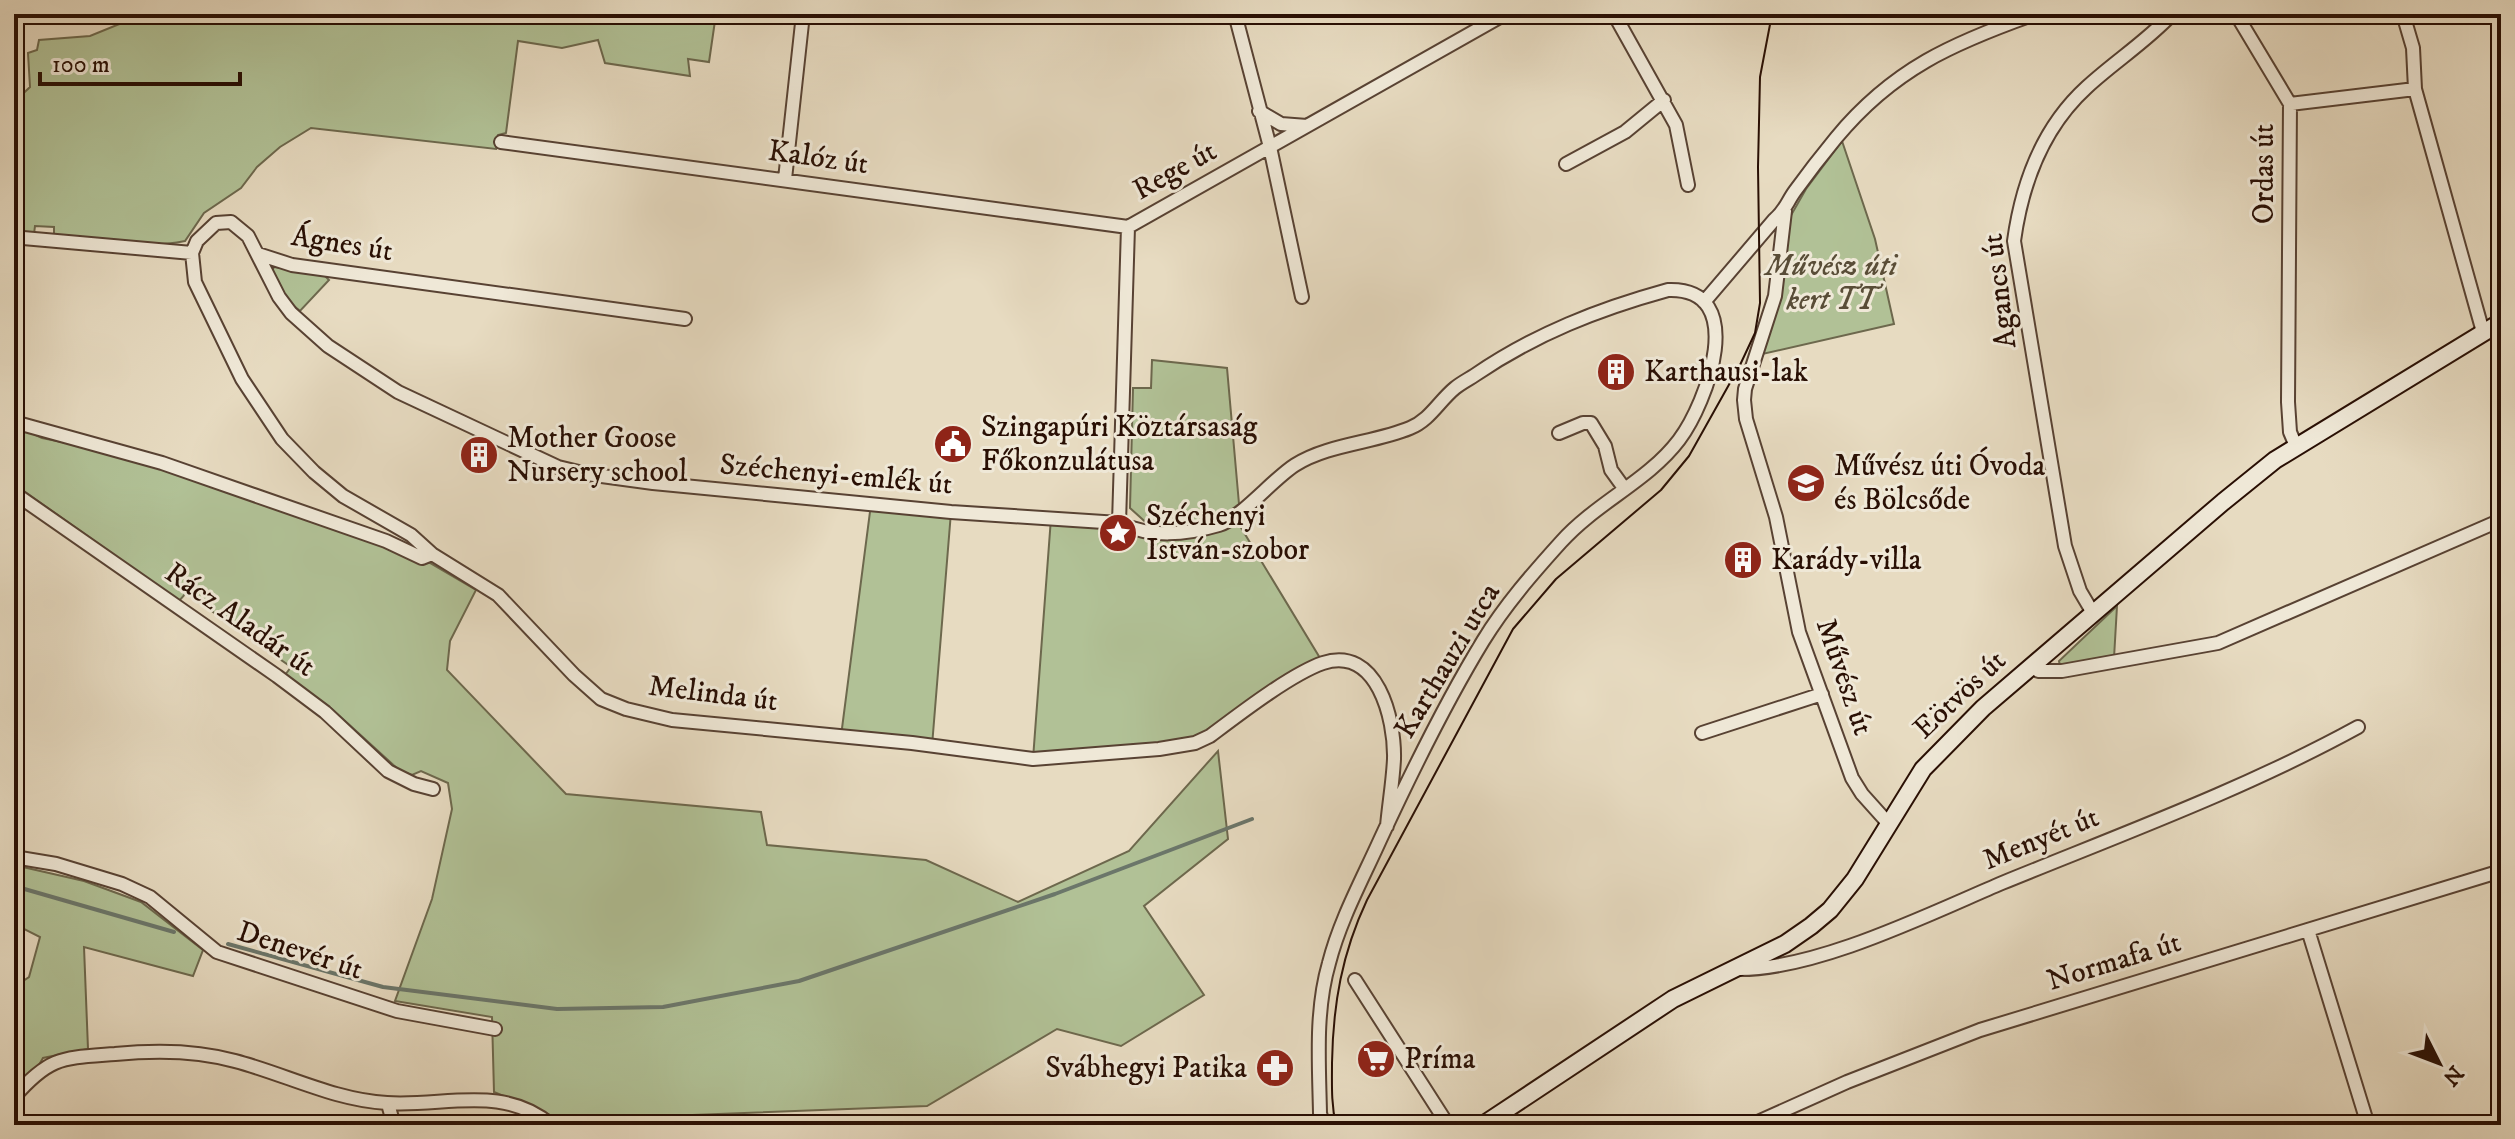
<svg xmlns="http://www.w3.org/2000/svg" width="2515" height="1139" viewBox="0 0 2515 1139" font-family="'IM FELL DW Pica',serif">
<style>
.green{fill:#b1c196;stroke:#6d684d;stroke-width:2}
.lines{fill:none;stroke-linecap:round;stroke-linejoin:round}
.stream{stroke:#6b766a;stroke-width:4}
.street-casing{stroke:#584233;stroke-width:16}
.secondary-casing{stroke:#290f04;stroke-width:20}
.street{stroke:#efe8d7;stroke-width:12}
.secondary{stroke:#efe8d7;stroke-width:16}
.tram{stroke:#290f04;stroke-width:2}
.labels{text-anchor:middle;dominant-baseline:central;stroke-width:6;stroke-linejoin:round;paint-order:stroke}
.street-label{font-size:30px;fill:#290f04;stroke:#efe8d7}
.park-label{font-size:30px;font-style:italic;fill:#594d37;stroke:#efe8d7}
.poi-label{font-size:30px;fill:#290f04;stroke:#efe8d7;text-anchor:start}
</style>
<rect width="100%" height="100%" fill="#e7dbc1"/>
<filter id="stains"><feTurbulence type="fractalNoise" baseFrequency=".0025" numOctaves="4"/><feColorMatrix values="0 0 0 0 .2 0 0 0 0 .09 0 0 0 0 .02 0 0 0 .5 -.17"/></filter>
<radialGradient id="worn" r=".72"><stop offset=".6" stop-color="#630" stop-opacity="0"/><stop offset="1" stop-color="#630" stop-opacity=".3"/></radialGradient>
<!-- green -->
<path class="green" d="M 139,14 L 716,14 L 709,62 L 688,59 L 690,76 L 605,63 L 598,40 L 562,48 L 518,41 L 506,133 L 498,135 L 496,149 L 311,128 L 280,147 L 257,167 L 241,188 L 204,213 L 185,241 C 144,250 96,239 54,236 L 54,227 L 35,226 L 34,234 L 14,232 L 14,102 L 30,87 L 28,53 L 37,50 L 39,40 L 90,36 L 139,16 Z
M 1842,141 L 1875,239 L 1894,324 L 1758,355 L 1790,217 L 1806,189 Z
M 274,267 L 323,274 L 329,280 L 300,311 L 288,301 L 271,272 Z
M 1152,360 L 1227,368 L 1239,504 C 1212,525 1184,529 1151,527 L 1130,508 L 1133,388 L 1151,388 Z
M 14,425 L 42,438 L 107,451 L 179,474 L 418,556 L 476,590 L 450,641 L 447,670 L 566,794 L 761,812 L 767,845 L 926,860 L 1018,902 L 1129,851 L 1218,751 L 1228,839 L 1144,906 L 1204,995 L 1121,1046 L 1057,1029 L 927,1106 L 562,1120 L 494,1092 L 492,1017 L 395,1001 L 432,899 L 452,809 L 448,783 L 421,771 L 412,775 L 400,771 L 332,709 L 285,675 L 291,667 L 186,593 L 179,601 L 14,484 Z
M 871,504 L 951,512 L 932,746 L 841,736 Z
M 1051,518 L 1137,531 L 1224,524 L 1240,526 L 1323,663 L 1195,743 L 1033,759 Z
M 2117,606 L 2114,658 L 2060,666 L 2059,661 Z
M 14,865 L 84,881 L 141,902 L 203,950 L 193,976 L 84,947 L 88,1049 L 43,1058 L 32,1077 L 14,1097 L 14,987 L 29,977 L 40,937 L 14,924 Z"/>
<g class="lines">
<!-- stream -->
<path class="stream" d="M 14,886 L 174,932
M 228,944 L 383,987 L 557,1009 L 663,1007 L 799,981 L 1055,894 L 1252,819"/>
<!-- street casing -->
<g class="street-casing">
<path id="street" d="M 1235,14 L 1270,147 L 1302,297
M 1614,14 L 1676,125 L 1688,185
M 2236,14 L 2290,104
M 2403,14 L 2413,48 L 2415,89 L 2483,332
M 2290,104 L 2288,402 L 2290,432 L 2296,446
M 2290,104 L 2415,89
M 1259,111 L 1281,124 L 1307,126
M 501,142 L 1128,227
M 1566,164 L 1625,132 L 1664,100
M 785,179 L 803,14
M 1785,211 L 1775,296 L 1745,389 L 1744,400 L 1746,419 L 1776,517 L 1799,632 L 1852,778 L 1862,794 L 1888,823
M 1128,227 L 1505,14
M 23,238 L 192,253
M 258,254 L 292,265 L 685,319
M 1704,302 L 1774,220 C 1785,211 1787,202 1795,191 C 1808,173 1822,155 1836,138 C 1893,69 1953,43 2035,14
M 14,422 L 162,463 L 386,541 L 422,558 L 432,554
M 1559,433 L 1583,423 L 1591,423 L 1605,446 L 1611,470 L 1624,488
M 14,493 L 277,676 L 325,712 L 388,771 L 414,784 L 433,789
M 1119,523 L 1128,227
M 2093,613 L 2080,591 L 2065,546 L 2014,241 C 2022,183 2043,127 2087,87 C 2114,62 2147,41 2172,14
M 2033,665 L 2038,671 L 2062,671 L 2218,643 L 2501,520
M 1702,733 L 1822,694
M 14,857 L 56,864 L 122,884 L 150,897 L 217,952 L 397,1011 L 495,1029
M 2308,930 L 2368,1125
M 1738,969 C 1816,970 1929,914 2002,883 C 2122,834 2245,789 2358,727
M 1355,980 L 1448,1125
M 14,1097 C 50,1056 62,1058 115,1054 C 155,1050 196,1050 235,1061 C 285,1074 334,1100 387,1103 C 444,1107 503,1084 551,1125
M 388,1104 L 394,1125
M 1323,1125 L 1320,1113 C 1319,1063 1315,1011 1329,963 C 1340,920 1362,880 1380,840 C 1411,773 1444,705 1483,641 C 1505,605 1533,573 1561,542 C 1597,502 1648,481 1679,440 C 1707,403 1750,287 1668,290 C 1599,309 1535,334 1475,375 C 1469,379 1461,383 1455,388 C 1439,401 1430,420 1410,428 C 1374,443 1328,444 1295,465 C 1273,479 1241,518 1219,525 C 1185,535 1152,538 1119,523 L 951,512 L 653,483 L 587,474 L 558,467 L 398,392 L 328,346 L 291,313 L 279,297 L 248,236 L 231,222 L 216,223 L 197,241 L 192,253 L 195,282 L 242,379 L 282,439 L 314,472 L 343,496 L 411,535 L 432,554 L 498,595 L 574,675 L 601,699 L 626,709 L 672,720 L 912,743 L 1033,759 L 1159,749 L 1195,743 L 1210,736 C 1238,715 1291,674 1323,663 C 1377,645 1395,719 1394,759 C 1393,781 1389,804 1387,826
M 1751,1125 L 1847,1082 L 1980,1030 L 2501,871"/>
</g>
<!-- secondary casing -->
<g class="secondary-casing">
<path id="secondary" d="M 1483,1125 L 1673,999 L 1785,944 L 1811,926 L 1830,910 L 1855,879 L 1923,769 L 1983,708 L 2223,502 L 2275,460 L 2501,322"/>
</g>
<!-- street -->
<use href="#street" class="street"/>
<!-- secondary -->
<use href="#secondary" class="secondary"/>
<!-- tram -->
<path class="tram" d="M 1336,1125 C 1331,1104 1332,1084 1332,1063 C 1333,1004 1342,953 1367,900 L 1513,629 L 1556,579 L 1661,490 L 1689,456 L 1740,365 L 1755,333 L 1760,303 L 1758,167 L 1760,77 L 1772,14"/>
</g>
<!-- icons -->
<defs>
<g id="building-disc" transform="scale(2)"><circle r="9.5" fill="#8f2418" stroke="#efe8d7"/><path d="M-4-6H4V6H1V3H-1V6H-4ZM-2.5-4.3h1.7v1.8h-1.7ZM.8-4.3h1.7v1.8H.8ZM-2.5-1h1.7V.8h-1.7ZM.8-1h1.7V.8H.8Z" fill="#fff"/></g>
<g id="civic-disc" transform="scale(2)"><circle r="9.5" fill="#8f2418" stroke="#efe8d7"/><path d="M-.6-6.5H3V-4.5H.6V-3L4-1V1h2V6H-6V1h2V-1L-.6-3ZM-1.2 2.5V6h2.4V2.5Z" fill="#fff"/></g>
<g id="school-disc" transform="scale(2)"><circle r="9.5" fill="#8f2418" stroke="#efe8d7"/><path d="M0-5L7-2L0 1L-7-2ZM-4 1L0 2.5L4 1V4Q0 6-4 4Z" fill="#fff"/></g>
<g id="sight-disc" transform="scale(2)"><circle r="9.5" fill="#8f2418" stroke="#efe8d7"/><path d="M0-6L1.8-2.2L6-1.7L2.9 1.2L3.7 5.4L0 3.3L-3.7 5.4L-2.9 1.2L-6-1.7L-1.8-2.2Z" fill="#fff"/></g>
<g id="supermarket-disc" transform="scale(2)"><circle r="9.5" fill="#8f2418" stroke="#efe8d7"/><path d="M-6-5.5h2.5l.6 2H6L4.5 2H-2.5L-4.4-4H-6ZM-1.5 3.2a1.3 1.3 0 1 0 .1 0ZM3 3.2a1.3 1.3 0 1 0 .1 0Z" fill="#fff"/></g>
<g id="pharmacy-disc" transform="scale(2)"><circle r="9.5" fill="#8f2418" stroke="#efe8d7"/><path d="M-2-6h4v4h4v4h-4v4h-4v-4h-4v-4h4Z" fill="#fff"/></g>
</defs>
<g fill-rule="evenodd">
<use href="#building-disc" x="1616" y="372"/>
<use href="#civic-disc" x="953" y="444"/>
<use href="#building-disc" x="479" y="455"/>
<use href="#school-disc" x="1806" y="483"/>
<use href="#sight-disc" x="1118" y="533"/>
<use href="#building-disc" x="1743" y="560"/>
<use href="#supermarket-disc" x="1376" y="1059"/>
<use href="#pharmacy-disc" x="1275" y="1068"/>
</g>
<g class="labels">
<!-- street labels -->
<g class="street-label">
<text transform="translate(818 158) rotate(8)">Kalóz út</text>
<text transform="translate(1175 171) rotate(-29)">Rege út</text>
<text transform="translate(2264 174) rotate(-90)">Ordas út</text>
<text transform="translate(342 244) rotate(9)">Ágnes út</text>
<text transform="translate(2000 291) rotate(-97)">Agancs út</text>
<text transform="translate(836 475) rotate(5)">Széchenyi-emlék út</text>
<text transform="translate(240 620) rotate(35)">Rácz Aladár út</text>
<text transform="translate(1448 661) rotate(-59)">Karthauzi utca</text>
<text transform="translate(1844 677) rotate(71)">Művész út</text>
<text transform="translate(713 694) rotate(7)">Melinda út</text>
<text transform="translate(1960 695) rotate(-43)">Eötvös út</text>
<text transform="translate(2041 839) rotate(-22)">Menyét út</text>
<text transform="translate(300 951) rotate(18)">Denevér út</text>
<text transform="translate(2114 962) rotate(-17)">Normafa út</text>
</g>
<!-- park labels -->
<g class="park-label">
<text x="1831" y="266">Művész úti<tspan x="1831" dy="34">kert TT</tspan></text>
</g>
<!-- poi labels -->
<g class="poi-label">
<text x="1644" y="372">Karthausi-lak</text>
<text x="981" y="427">Szingapúri Köztársaság<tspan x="981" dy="34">Főkonzulátusa</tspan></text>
<text x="507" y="438">Mother Goose<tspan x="507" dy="34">Nursery school</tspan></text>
<text x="1834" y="466">Művész úti Óvoda<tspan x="1834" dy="34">és Bölcsőde</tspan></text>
<text x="1146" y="516">Széchenyi<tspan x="1146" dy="34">István-szobor</tspan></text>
<text x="1771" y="560">Karády-villa</text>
<text x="1404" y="1059">Príma</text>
<text x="1247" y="1068" text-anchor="end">Svábhegyi Patika</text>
</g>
</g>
<!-- margin -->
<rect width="2515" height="1139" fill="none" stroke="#e7dbc1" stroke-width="48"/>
<rect x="16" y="16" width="2483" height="1107" fill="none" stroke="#290f04" stroke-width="4"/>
<rect x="24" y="24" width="2467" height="1091" fill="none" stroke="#290f04" stroke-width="2"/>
<!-- north arrow -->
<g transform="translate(2439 1063) rotate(132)" stroke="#efe8d7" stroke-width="6" paint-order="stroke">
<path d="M0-6L14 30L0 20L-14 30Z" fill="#290f04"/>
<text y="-12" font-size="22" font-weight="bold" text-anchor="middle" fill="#290f04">N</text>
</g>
<!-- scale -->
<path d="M40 72v12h200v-12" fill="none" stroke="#290f04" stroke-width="4"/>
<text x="52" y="72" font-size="24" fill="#290f04" stroke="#efe8d7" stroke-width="6" paint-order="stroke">100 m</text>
<rect width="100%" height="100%" filter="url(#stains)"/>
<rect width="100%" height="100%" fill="url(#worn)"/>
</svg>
